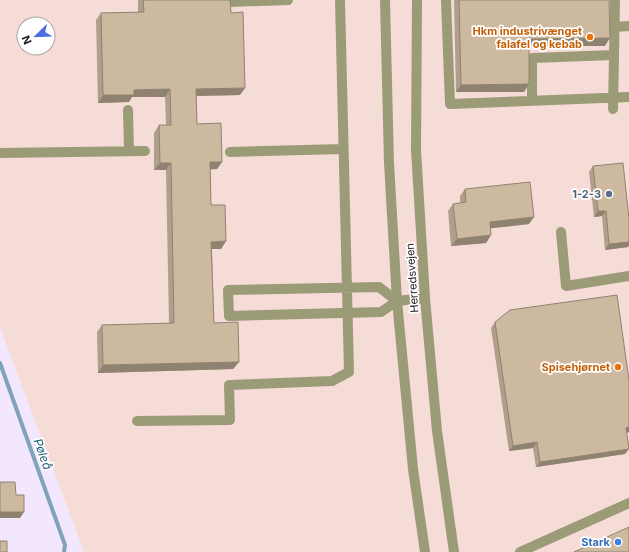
<svg xmlns="http://www.w3.org/2000/svg" width="629" height="552" viewBox="0 0 629 552" font-family="Inter,sans-serif">
<style>
.industrial{fill:#f6dcd7;fill-rule:evenodd}
.lines{fill:none;stroke-linecap:round;stroke-linejoin:round}
.stream{stroke:#7fa3b8;stroke-width:4}
.minor{stroke:#9c9b77;stroke-width:10}
.wall{fill:#b09f8a}
.shaded-wall{fill:#908270}
.building{fill:#cdb9a0;stroke:#908270}
.food-dot{fill:#e8710a;stroke:#fff;stroke-width:1.5}
.service-dot{fill:#5c6f8a;stroke:#fff;stroke-width:1.5}
.shop-dot{fill:#3f7fe0;stroke:#fff;stroke-width:1.5}
.labels{text-anchor:middle;dominant-baseline:central;stroke-width:3.5;stroke-linejoin:round;paint-order:stroke}
.food-label{font-size:11px;font-weight:bold;fill:#c56008;stroke:#fff;text-anchor:end}
.service-label{font-size:11px;font-weight:bold;fill:#4e5e75;stroke:#fff;text-anchor:end}
.street-label{font-size:11px;fill:#1e1922;stroke:#fff}
.shop-label{font-size:11px;font-weight:bold;fill:#366cbe;stroke:#fff;text-anchor:end}
.water-label{font-size:12px;font-style:italic;fill:#1e5c7b;stroke:#fff}
</style>
<rect width="100%" height="100%" fill="#f3e7fe"/>
<!-- industrial -->
<path class="industrial" d="M 0,0 L 629,0 L 629,552 L 84,552 L 0,328 ZM 24,24 L 48,24 L 48,48 L 24,48 Z"/>
<g class="lines">
<!-- stream -->
<path class="stream" d="M 0,363 L 65,545 L 64,552"/>
<!-- minor -->
<path class="minor" d="M 229,0 L 229,2 L 288,0
M 385,0 L 389,163 L 397,301 L 413,469 L 425,552
M 417,0 L 416,150 L 425,298 L 437,431 L 454,552
M 446,0 L 450,104 L 629,97
M 615,27 L 629,26
M 614,55 L 615,0
M 532,100 L 532,58 L 614,55 L 613,109
M 128,110 L 129,151
M 230,152 L 343,149
M 0,153 L 145,151
M 561,232 L 566,286 L 629,276
M 379,287 L 397,301 L 381,312 L 229,316 L 228,290 Z
M 397,301 L 425,298
M 137,421 L 230,420 L 229,385 L 332,381 L 349,372 L 340,0
M 520,552 L 629,503"/>
</g>
<!-- wall -->
<path class="wall" d="M 138,0 L 230,0 L 231,13 L 240,95 L 196,96 L 197,124 L 222,162 L 217,169 L 210,169 L 211,205 L 226,241 L 221,249 L 212,249 L 214,323 L 239,362 L 233,369 L 98,373 L 97,332 L 102,325 L 169,323 L 166,170 L 154,170 L 154,133 L 159,125 L 166,125 L 165,97 L 132,97 L 129,102 L 98,103 L 96,20 L 101,13 L 138,12 Z
M 454,0 L 609,0 L 605,46 L 529,46 L 524,92 L 456,92 Z
M 593,166 L 629,219 L 629,245 L 628,247 L 605,250 L 602,216 L 594,217 L 589,172 Z
M 465,189 L 529,224 L 490,228 L 491,235 L 486,243 L 451,246 L 448,211 L 453,204 L 460,203 L 460,196 Z
M 495,322 L 629,432 L 627,433 L 625,454 L 536,467 L 533,448 L 509,451 L 491,328 Z"/>
<!-- shaded-wall -->
<path class="shaded-wall" d="M 610,38 L 605,46 L 524,46 L 529,39 Z
M 529,84 L 524,92 L 456,92 L 461,85 Z
M 245,88 L 240,95 L 191,96 L 196,89 Z
M 170,89 L 165,97 L 132,97 L 129,102 L 98,103 L 103,95 L 134,90 Z
M 210,162 L 222,162 L 217,169 L 205,170 Z
M 160,163 L 171,163 L 166,170 L 154,170 Z
M 598,211 L 606,211 L 602,216 L 594,217 Z
M 534,217 L 529,224 L 485,229 L 490,222 Z
M 491,235 L 486,243 L 451,246 L 457,239 Z
M 226,241 L 221,249 L 206,249 L 211,242 Z
M 629,242 L 629,245 L 628,247 L 605,250 L 609,244 Z
M 239,362 L 233,369 L 98,373 L 103,365 Z
M 629,427 L 629,432 L 622,434 L 626,428 Z
M 537,442 L 533,448 L 509,451 L 513,446 Z
M 629,449 L 625,454 L 536,467 L 540,462 Z
M 0,512 L 24,512 L 20,518 L 0,518 Z"/>
<!-- building -->
<path class="building" d="M 143,0 L 230,0 L 231,13 L 243,12 L 245,88 L 196,89 L 197,124 L 221,123 L 222,162 L 210,162 L 211,205 L 225,205 L 226,241 L 211,242 L 214,323 L 238,322 L 239,362 L 103,365 L 102,325 L 174,323 L 171,163 L 160,163 L 159,125 L 171,125 L 170,89 L 134,90 L 134,95 L 103,95 L 101,13 L 144,12 Z
M 459,0 L 609,0 L 610,38 L 529,39 L 529,84 L 461,85 Z
M 623,163 L 629,219 L 629,242 L 609,244 L 606,211 L 598,211 L 593,166 Z
M 530,182 L 534,217 L 490,222 L 491,235 L 457,239 L 453,204 L 466,202 L 465,189 Z
M 617,295 L 629,380 L 629,427 L 626,428 L 629,449 L 540,462 L 537,442 L 513,446 L 495,322 L 510,310 Z
M 0,482 L 15,482 L 16,495 L 24,495 L 24,512 L 0,512 Z
M 629,527 L 629,552 L 574,552 Z
M 0,541 L 7,541 L 7,552 L 0,552 Z"/>
<!-- markers -->
<g class="food-dot">
<circle cx="590" cy="37" r="4"/>
<circle cx="618" cy="367" r="4"/>
</g>
<circle class="service-dot" cx="609" cy="194" r="4"/>
<circle class="shop-dot" cx="618" cy="542" r="4"/>
<g class="labels">
<!-- food labels -->
<g class="food-label">
<text x="582" y="31">Hkm industrivænget<tspan x="582" dy="13">falafel og kebab</tspan></text>
<text x="610" y="367">Spisehjørnet</text>
</g>
<!-- service labels -->
<g class="service-label">
<text x="601" y="194">1-2-3</text>
</g>
<!-- street labels -->
<g class="street-label">
<text transform="translate(412 278) rotate(-94)">Herredsvejen</text>
</g>
<!-- shop labels -->
<g class="shop-label">
<text x="610" y="542">Stark</text>
</g>
<!-- water labels -->
<g class="water-label">
<text transform="translate(43 454) rotate(70)">Pøleå</text>
</g>
</g>
<!-- north arrow -->
<g transform="translate(36 36) rotate(247)"><circle r="19" fill="#ffffff" stroke="#a5a3a7"/>
<path d="M0-3L7 15L0 10L-7 15Z" fill="#4e6ee2"/>
<text y="-6" font-size="11" font-weight="bold" text-anchor="middle" fill="#1e1922">N</text>
</g>
</svg>
